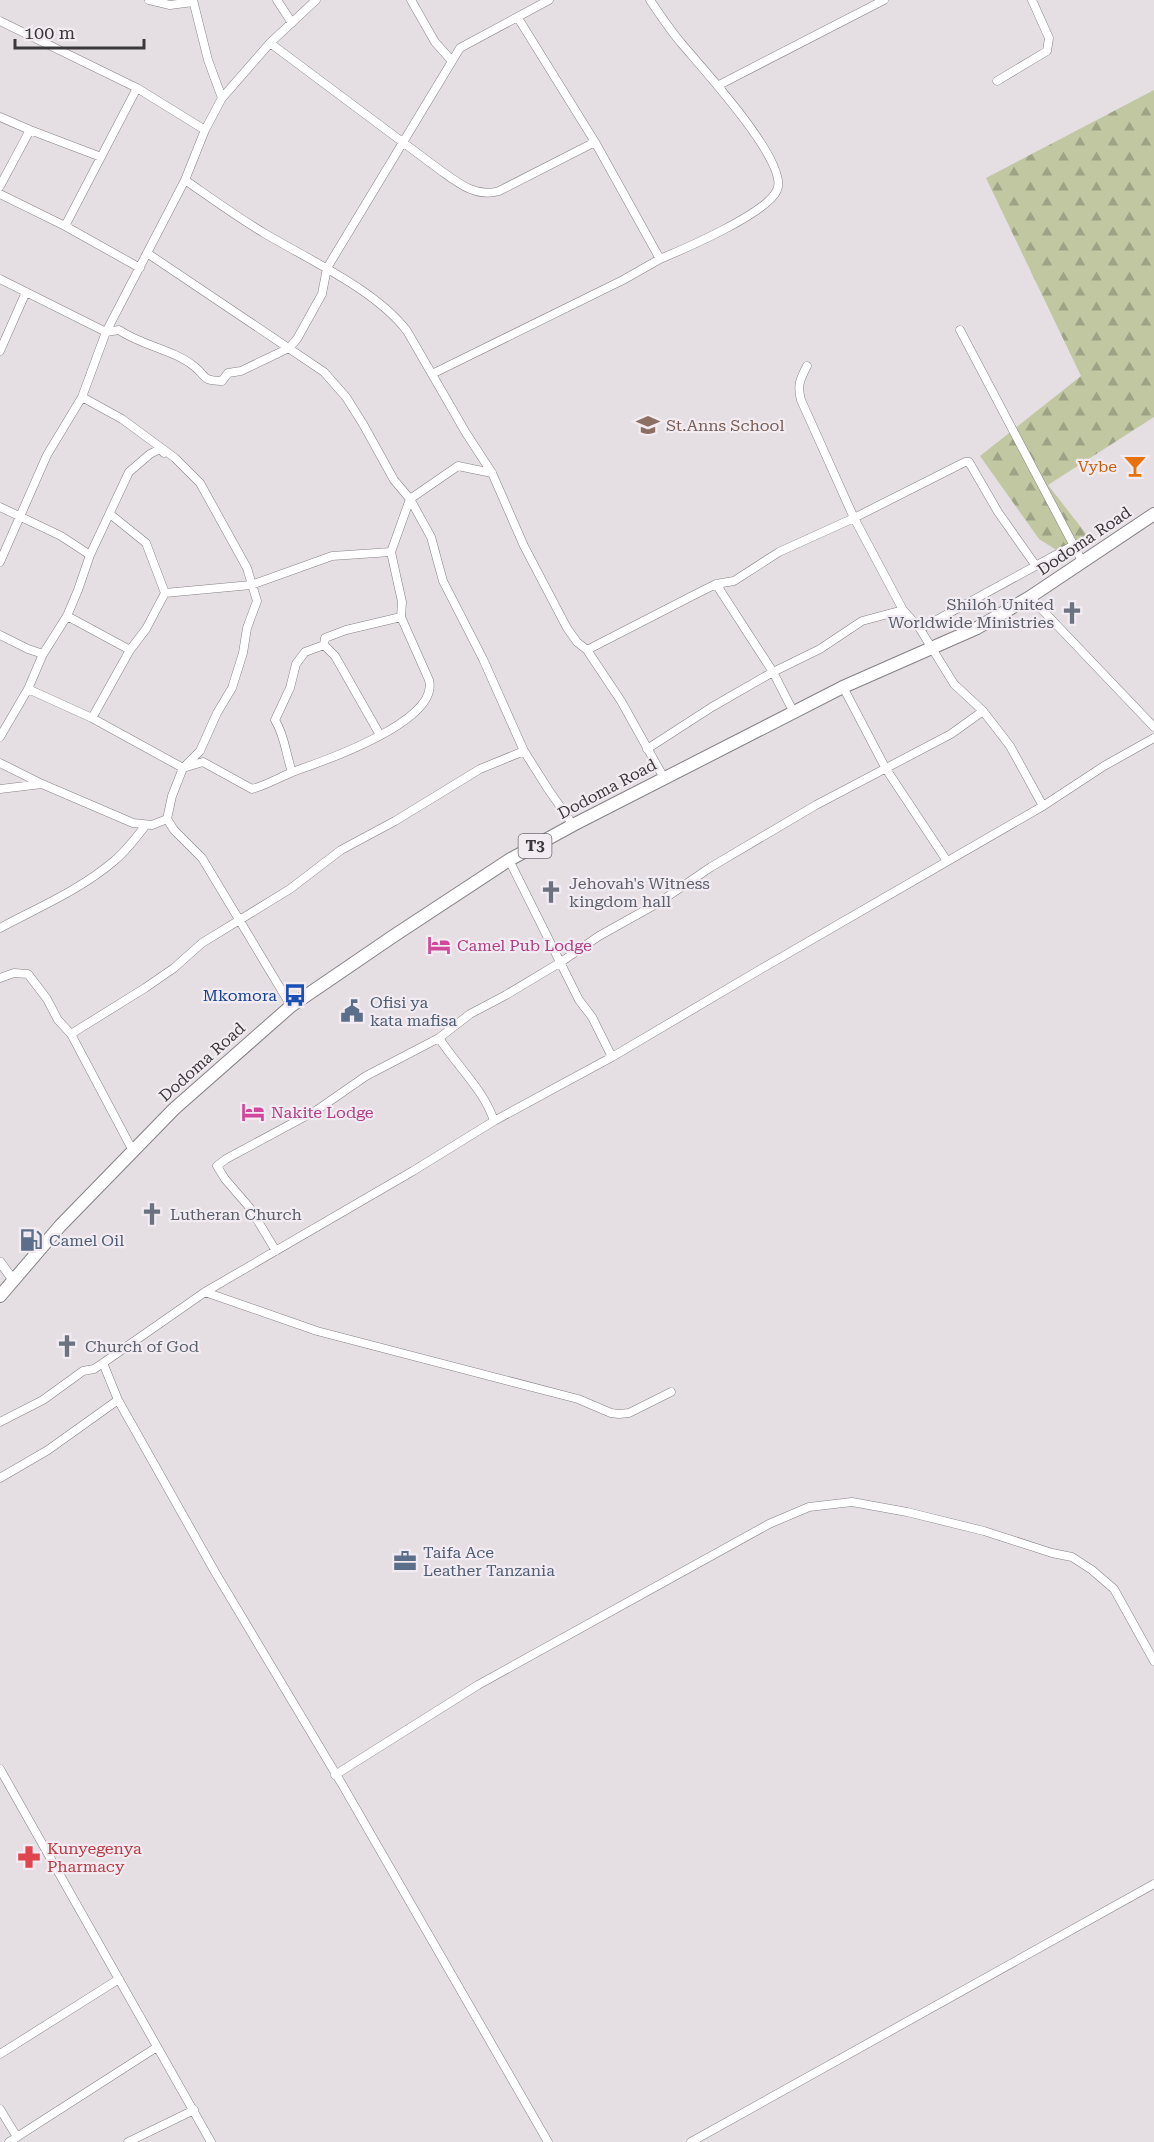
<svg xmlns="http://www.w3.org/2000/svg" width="1154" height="2142" viewBox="0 0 1154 2142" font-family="'Roboto Serif',serif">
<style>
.forest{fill:url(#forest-firs)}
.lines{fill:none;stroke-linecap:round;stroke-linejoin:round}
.minor-casing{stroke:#858185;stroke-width:9}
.tertiary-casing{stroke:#858185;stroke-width:10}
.trunk-casing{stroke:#858185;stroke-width:14}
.minor{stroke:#fff;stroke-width:8}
.tertiary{stroke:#fff;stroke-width:9}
.trunk{stroke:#fff;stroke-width:12}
.labels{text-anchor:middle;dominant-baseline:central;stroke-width:4.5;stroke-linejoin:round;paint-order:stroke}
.shield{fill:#f2ecf2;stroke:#716e71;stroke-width:1.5}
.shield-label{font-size:15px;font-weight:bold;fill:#3a383a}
.education-label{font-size:16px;fill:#785e54;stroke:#f2ecf2;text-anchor:start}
.food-label{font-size:16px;fill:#c56008;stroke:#f2ecf2;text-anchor:end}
.street-label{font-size:16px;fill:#3a383a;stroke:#f2ecf2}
.worship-label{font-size:16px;fill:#5b616d;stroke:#f2ecf2;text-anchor:start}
.hotel-label{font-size:16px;fill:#b23c85;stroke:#f2ecf2;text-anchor:start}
.transit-label{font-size:16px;fill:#164399;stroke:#f2ecf2;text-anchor:end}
.service-label{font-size:16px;fill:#4e5e75;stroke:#f2ecf2;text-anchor:start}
.health-label{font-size:16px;fill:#be3a42;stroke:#f2ecf2;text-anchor:start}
</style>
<defs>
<pattern id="forest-firs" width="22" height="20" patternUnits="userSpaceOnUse" patternTransform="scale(1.5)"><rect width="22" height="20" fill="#c0c7a1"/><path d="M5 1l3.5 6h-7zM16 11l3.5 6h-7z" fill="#9da384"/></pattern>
</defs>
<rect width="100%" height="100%" fill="#e5dfe4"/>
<!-- forest -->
<path class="forest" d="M 1154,90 L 1154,417 L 1048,485 L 1087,535 L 1061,553 L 1039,539 L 980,456 L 1081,376 L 986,178 Z"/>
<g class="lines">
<!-- minor casing -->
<g class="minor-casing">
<path id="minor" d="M 149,0 L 170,5 L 193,2
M 193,0 L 208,60 L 222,98
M 277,0 L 292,23
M 411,0 L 435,42 L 451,60
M 650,0 C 660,15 670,30 682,44 C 701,67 790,163 777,190 C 768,213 684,249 660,259
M 0,21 L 137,88 L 205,130
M 270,43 L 440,170 C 458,183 476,198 499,191 L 595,142
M 997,81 L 1047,51 L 1049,38 L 1032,0
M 719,85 L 884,0
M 0,117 L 30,130 L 101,157
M 185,180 C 211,198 237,217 264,233 C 309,260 376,290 407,331 L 466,433 L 492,473 L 524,546 L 567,628 L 577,642 L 587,650 L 621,701 L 664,778
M 0,186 L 30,130
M 0,194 L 65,226 L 140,268
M 65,226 L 137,88
M 147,253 L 324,372 L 346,397 L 363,424 L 394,480 L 410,499 L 431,537 L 443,581 L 483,659 L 524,751 L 548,789 L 573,825
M 0,279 L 106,332 L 119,330 C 142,346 173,349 195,367 C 208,378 201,380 222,381 L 228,373 L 241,371 L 289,348 L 297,339 L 322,294 L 327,268 L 460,48 L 549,0
M 960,330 L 1083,563
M 0,351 L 26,292
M 807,366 C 800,379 797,386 801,400 L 854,518 L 903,610 L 920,629 L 954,684 L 983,711 L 1010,746 L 1043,806
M 432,374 L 623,280 L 660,259 L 595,142 L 518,18
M 82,397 L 122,419 L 175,458 L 200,483 L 247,568 L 257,601 L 247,628 L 243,653 L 232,688 L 217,713 L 200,751 L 183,768 L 172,796 L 167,819 L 174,830 L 202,858 L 291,1006
M 0,507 L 61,536 L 90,555
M 0,562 L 47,455 L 82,397 L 106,332 L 185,180 L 205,130 L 222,98 L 270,43 L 316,0
M 716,584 L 773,672 L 794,713
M 165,593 L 251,585 L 332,556 L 391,552 L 410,499 L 458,466 L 492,473
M 1030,597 L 1154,727
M 67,616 L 130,650
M 920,629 L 1074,545
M 0,635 L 28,649 L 43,654
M 324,645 L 335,656 L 380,735
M 587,650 L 694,595 L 716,584 L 734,581 L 779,552 L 854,518 L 965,462 L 969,462 L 998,512 L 1036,566
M 843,687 L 886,769 L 947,861
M 28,689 L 92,718 L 183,768 L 203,762 L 252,789 C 267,785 280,777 295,771 C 324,761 440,721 429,680 L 401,617 L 402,602 L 391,552
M 92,718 L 130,650 L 146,629 L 165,593 L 146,543 L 110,514
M 0,737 L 28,689 L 43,654 L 67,616 L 78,590 L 90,555 L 129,472 L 150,454 L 160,449 L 164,453
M 647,749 L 712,707 L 773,672 L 820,649 L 862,621 L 903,610
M 0,763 L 42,784
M 292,772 C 286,755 285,736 275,720 L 290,688 L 296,664 L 305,652 L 324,645 L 325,638 L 346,630 L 401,617
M 0,789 L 42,784 L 133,823 L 152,825 L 167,819
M 509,860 L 579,1000 L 592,1017 L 612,1057
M 0,928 C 39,907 80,890 114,861 C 126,851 136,838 145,826
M 0,978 L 14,973 L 28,974 L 47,999 L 58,1020 L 71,1034 L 133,1151
M 71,1034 L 145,988 L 174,968 L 202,943 L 290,889 L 341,850 L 395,821 L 480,769 L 524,751
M 439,1038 C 457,1066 484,1090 494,1121
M 276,1251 L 250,1208 L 225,1179 L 217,1166 L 226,1159 L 317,1110 L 366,1076 L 439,1038 L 470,1014 L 506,995 L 561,962 L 599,936 L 658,903 L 711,867 L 816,805 L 951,734 L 983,711
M 205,1292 L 317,1331 L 578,1399 L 611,1413 L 619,1414 L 629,1413 L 671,1392
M 103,1363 L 205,1292 L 413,1171 L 494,1121 L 612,1057 L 761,969 L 1043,806 L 1104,766 L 1154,738
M 0,1422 L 43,1400 L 83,1371 L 94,1369 L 103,1363 L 118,1400 L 215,1572 L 343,1786 L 548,2142
M 0,1478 L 48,1450 L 118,1400
M 0,1769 L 211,2142
M 335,1775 L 478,1685 L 769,1524 L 809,1507 L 852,1502 L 907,1512 L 984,1531 L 1052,1553 L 1072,1557 L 1092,1570 L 1114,1589 L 1154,1661
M 0,2054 L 119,1979
M 0,2109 L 17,2137
M 9,2142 L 157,2047
M 128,2142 L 194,2110
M 691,2142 L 1154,1884"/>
</g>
<!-- tertiary casing -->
<g class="tertiary-casing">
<path id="tertiary" d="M 0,1262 L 14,1281"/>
</g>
<!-- trunk casing -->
<g class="trunk-casing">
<path id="trunk" d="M 0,1296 L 60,1226 L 174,1109 L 291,1006 L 392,937 L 509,860 L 573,825 L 843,687 L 977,628 L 1030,597 L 1154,514"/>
</g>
<!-- minor -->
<use href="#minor" class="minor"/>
<!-- tertiary -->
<use href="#tertiary" class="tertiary"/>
<!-- trunk -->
<use href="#trunk" class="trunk"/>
</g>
<!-- icons -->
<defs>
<g id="school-bare" transform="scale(1.8)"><path d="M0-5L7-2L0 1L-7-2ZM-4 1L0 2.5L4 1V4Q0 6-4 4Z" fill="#8d6e63" stroke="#f2ecf2" stroke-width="2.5" paint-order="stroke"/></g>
<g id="bar-bare" transform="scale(1.8)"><path d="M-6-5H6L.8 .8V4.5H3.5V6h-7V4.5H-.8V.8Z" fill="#e8710a" stroke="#f2ecf2" stroke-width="2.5" paint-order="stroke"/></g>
<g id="church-bare" transform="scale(1.8)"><path d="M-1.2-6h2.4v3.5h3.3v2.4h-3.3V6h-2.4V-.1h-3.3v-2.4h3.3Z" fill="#6b7280" stroke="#f2ecf2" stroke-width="2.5" paint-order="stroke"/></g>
<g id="hotel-bare" transform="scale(1.8)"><path d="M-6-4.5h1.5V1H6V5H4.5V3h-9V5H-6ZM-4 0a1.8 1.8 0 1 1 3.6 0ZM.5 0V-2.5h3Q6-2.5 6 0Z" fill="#d1479c" stroke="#f2ecf2" stroke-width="2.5" paint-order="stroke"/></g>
<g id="bus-bare" transform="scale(1.8)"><path d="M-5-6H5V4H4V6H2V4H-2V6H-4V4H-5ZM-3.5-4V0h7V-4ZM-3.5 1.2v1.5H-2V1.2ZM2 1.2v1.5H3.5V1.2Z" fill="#1a4fb4" stroke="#f2ecf2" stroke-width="2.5" paint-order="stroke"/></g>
<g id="civic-bare" transform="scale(1.8)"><path d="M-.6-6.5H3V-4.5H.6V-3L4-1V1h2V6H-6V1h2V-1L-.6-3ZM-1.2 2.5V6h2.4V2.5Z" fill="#5c6f8a" stroke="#f2ecf2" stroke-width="2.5" paint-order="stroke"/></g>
<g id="fuel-bare" transform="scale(1.8)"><path d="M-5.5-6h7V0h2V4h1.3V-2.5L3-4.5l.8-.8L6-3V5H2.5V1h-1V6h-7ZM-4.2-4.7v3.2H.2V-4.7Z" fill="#5c6f8a" stroke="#f2ecf2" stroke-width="2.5" paint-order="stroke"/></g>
<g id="office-bare" transform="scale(1.8)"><path d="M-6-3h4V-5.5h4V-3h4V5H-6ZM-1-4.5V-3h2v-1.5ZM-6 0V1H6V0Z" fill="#5c6f8a" stroke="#f2ecf2" stroke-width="2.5" paint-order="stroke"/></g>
<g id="pharmacy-bare" transform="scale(1.8)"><path d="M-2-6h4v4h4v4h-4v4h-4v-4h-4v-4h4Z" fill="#e0444e" stroke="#f2ecf2" stroke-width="2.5" paint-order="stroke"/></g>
</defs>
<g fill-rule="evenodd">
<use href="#school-bare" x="648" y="425"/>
<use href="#bar-bare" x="1135" y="466"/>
<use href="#church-bare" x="1072" y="613"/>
<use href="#church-bare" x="551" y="892"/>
<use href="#hotel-bare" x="439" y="945"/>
<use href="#bus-bare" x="295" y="995"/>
<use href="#civic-bare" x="352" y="1011"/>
<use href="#hotel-bare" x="253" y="1112"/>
<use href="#church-bare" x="152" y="1214"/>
<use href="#fuel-bare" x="31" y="1240"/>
<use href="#church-bare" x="67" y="1346"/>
<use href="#office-bare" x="405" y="1561"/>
<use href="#pharmacy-bare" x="29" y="1857"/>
</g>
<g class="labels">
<!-- shield labels -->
<rect class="shield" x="518.5" y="834" width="33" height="24" rx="4.5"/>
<g class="shield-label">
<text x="535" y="846">T3</text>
</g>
<!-- education labels -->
<g class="education-label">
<text x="666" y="425">St.Anns School</text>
</g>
<!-- food labels -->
<g class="food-label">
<text x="1117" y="466">Vybe</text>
</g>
<!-- street labels -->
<g class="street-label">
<text transform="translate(1084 541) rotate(-34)">Dodoma Road</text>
<text transform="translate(607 789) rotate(-28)">Dodoma Road</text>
<text transform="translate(202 1062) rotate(-42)">Dodoma Road</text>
</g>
<!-- worship labels -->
<g class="worship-label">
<text x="1054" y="604" text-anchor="end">Shiloh United<tspan x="1054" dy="18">Worldwide Ministries</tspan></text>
<text x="569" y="883">Jehovah's Witness<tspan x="569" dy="18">kingdom hall</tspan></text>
<text x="170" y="1214">Lutheran Church</text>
<text x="85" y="1346">Church of God</text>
</g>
<!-- hotel labels -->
<g class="hotel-label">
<text x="457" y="945">Camel Pub Lodge</text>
<text x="271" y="1112">Nakite Lodge</text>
</g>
<!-- transit labels -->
<g class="transit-label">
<text x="277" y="995">Mkomora</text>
</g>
<!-- service labels -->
<g class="service-label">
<text x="370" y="1002">Ofisi ya<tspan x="370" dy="18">kata mafisa</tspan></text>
<text x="49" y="1240">Camel Oil</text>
<text x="423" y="1552">Taifa Ace<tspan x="423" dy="18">Leather Tanzania</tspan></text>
</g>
<!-- health labels -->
<g class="health-label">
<text x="47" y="1848">Kunyegenya<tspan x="47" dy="18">Pharmacy</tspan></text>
</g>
</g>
<!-- scale -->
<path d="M15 39v9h129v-9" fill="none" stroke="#3a383a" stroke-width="3"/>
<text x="24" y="39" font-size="18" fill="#3a383a" stroke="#f2ecf2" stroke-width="4.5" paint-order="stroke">100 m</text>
</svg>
